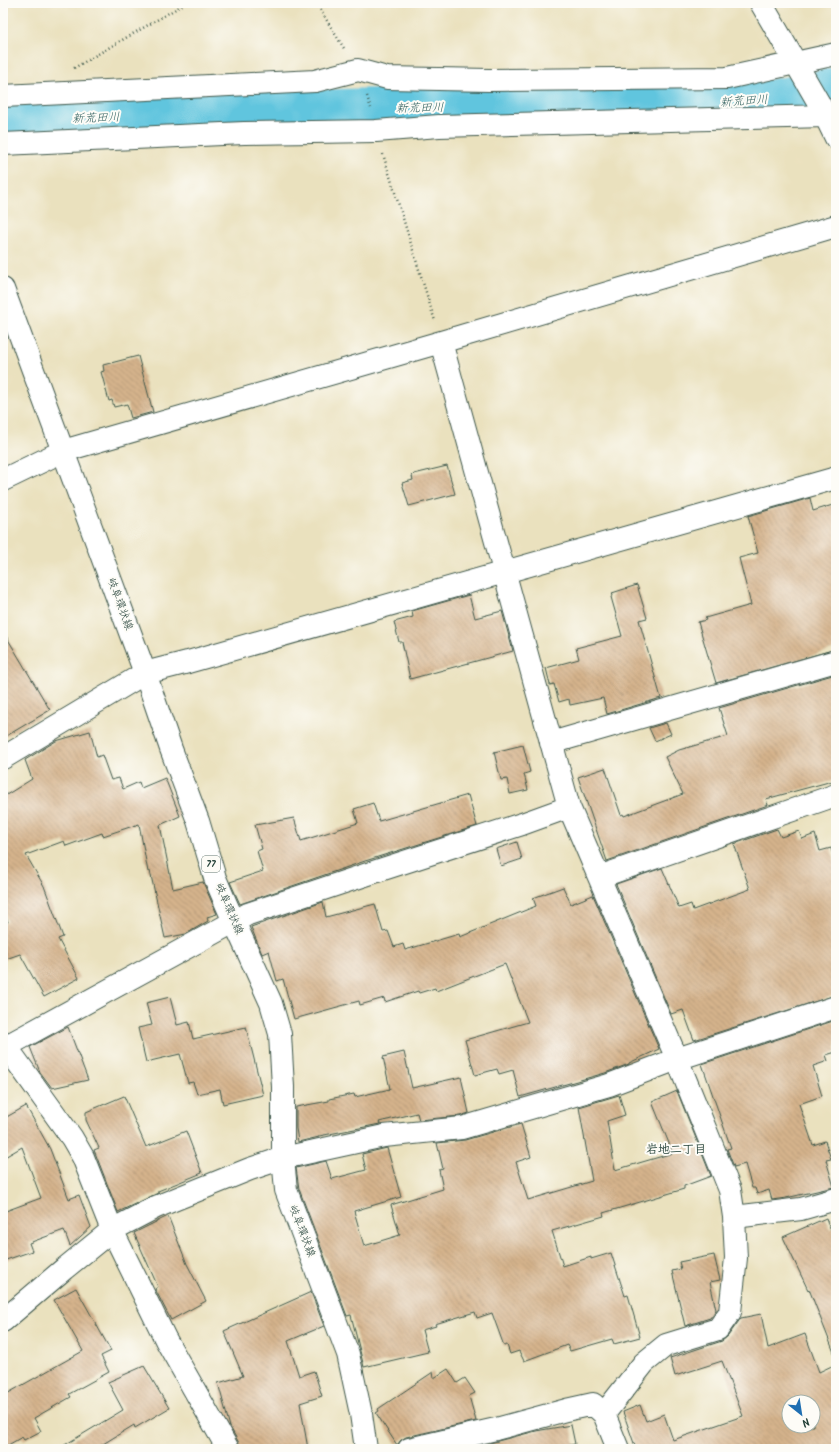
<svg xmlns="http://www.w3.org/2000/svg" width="839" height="1452" viewBox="0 0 839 1452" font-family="Kalam,'Klee One',sans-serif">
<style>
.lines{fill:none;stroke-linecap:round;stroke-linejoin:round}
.river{stroke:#61c5de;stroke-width:42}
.building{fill:url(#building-back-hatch);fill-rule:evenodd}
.minor-casing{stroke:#3d5649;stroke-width:24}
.primary-casing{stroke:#3d5649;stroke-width:24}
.path{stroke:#3d5649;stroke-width:2.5;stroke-dasharray:1 3;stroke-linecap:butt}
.minor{stroke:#fff;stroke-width:22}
.primary{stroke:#fff;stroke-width:22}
.labels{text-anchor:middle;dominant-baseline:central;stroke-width:4;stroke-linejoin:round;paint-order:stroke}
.shield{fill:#fdfcf7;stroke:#62766e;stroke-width:1}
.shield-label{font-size:10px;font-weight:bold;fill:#1f3d34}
.street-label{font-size:11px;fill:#1f3d34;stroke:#fdfcf7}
.water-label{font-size:12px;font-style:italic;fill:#305f5e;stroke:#fdfcf7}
.neighbourhood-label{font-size:12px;font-weight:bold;fill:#1f3d34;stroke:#fdfcf7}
</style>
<defs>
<pattern id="building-back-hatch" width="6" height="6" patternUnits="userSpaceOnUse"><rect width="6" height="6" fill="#d5b38c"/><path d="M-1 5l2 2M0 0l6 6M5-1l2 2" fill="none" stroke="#ac9373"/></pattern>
</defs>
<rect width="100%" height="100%" fill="#fdfcf7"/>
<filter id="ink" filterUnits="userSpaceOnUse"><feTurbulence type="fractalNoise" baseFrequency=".025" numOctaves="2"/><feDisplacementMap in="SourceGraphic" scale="8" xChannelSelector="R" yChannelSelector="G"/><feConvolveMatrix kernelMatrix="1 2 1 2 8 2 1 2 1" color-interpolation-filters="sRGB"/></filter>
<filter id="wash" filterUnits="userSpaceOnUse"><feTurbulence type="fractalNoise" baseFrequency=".012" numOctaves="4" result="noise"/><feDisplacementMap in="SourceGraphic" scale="16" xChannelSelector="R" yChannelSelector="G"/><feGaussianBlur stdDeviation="0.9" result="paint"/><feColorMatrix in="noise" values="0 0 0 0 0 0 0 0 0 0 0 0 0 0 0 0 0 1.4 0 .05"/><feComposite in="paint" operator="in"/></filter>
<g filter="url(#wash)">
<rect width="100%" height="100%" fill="#eae1be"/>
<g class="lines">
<!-- river -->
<path class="river" d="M 3,121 C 253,110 502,106 752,103 L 791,97 L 836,88"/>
</g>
<g id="blocks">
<!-- building -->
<path class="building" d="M 138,356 L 153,412 L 131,418 L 127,404 L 114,407 L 112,400 L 109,401 L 101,372 L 104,371 L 103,365 Z
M 447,466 L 455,494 L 409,506 L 402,483 L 413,480 L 412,476 L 414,474 Z
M 810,498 L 813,511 L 836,504 L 836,649 L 716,683 L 698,622 L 706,620 L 705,618 L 751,605 L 739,558 L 758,553 L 748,516 Z
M 637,585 L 647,618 L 639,620 L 661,698 L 607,714 L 603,698 L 570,705 L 569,699 L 559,702 L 554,684 L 550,685 L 546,668 L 579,659 L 576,648 L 622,636 L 611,597 L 613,596 L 612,593 Z
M 469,595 L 475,618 L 502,611 L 513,651 L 410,679 L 402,642 L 399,642 L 394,622 L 413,617 L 412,611 Z
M 3,631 L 50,710 L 3,738 Z
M 836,674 L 836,780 L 766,799 L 768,805 L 607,861 L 578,777 L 605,768 L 621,815 L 623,814 L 624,816 L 683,794 L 665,757 L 679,750 L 728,736 L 719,708 Z
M 666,723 L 671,734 L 655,741 L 649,728 Z
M 90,731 L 97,757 L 102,755 L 111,780 L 119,778 L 123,789 L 139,782 L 141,788 L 165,778 L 180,816 L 160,825 L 173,889 L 203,882 L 217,914 L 207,917 L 208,921 L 186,934 L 165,938 L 150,871 L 148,872 L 139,824 L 103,836 L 102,833 L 66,846 L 64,841 L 26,855 L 44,886 L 63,937 L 58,939 L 79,978 L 44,997 L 20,954 L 3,960 L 3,923 L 8,922 L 3,911 L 3,797 L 32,779 L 25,760 L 56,741 Z
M 523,745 L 530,772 L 524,774 L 528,790 L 510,794 L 507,779 L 501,780 L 494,752 Z
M 468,795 L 477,826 L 365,861 L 240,904 L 230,882 L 263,871 L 257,851 L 262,849 L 255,825 L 294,818 L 301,841 L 358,823 L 354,809 L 373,803 L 379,821 Z
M 777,829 L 781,837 L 799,831 L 802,839 L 815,834 L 820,851 L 831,848 L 836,865 L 836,931 L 832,931 L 836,961 L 836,995 L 694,1040 L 683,1010 L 671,1014 L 616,884 L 662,868 L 679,908 L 691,904 L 693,910 L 750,889 L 734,844 Z
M 517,842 L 522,859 L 501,866 L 496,849 Z
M 563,887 L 571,904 L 593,895 L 659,1049 L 629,1063 L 629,1064 L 605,1073 L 520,1097 L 513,1070 L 499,1074 L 497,1069 L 475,1075 L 465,1040 L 528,1022 L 505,964 L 436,991 L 435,988 L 419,993 L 418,991 L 385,1002 L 384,998 L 360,1005 L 359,1001 L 294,1019 L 283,979 L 277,981 L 269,951 L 262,954 L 251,927 L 323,902 L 326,917 L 375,904 L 383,932 L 388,931 L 394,947 L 403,944 L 405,950 L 459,934 L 460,937 L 536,906 L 533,898 Z
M 170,997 L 177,1025 L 189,1022 L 193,1039 L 246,1027 L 263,1095 L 223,1104 L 220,1089 L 197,1094 L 193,1082 L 188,1083 L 180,1054 L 146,1062 L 138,1028 L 152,1025 L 146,1003 Z
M 836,1020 L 836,1052 L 826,1055 L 828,1061 L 813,1066 L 822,1096 L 799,1104 L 813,1145 L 825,1141 L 831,1159 L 826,1160 L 834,1187 L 786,1198 L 772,1200 L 769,1190 L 757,1194 L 755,1188 L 752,1188 L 745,1164 L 734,1167 L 727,1149 L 731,1148 L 702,1064 Z
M 68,1027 L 88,1080 L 52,1088 L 40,1072 L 30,1047 Z
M 404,1052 L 412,1088 L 461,1077 L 469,1113 L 460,1116 L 419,1120 L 417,1113 L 379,1122 L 380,1124 L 319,1136 L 319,1137 L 298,1142 L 296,1128 L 296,1107 L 329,1101 L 329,1099 L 354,1094 L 355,1097 L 390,1089 L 383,1057 Z
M 677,1091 L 711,1176 L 684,1186 L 684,1189 L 603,1213 L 604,1216 L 552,1231 L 563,1266 L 591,1257 L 591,1259 L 611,1253 L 625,1296 L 628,1295 L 640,1337 L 614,1344 L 612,1339 L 570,1351 L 567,1345 L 524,1361 L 519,1351 L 510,1354 L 507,1345 L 504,1346 L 492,1313 L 477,1318 L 475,1312 L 435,1324 L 436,1326 L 422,1330 L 428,1352 L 364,1367 L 351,1315 L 347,1316 L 299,1189 L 296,1168 L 326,1161 L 332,1179 L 366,1170 L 362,1154 L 387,1148 L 401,1197 L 354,1211 L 364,1246 L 400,1235 L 391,1205 L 443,1189 L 439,1170 L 443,1169 L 437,1143 L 465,1140 L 521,1124 L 531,1157 L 516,1162 L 528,1200 L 592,1181 L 579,1107 L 619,1095 L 625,1115 L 607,1121 L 615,1170 L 673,1153 L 652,1102 Z
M 124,1096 L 146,1147 L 186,1131 L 202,1173 L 158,1191 L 158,1193 L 118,1212 L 94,1150 L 99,1148 L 86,1120 L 86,1112 Z
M 26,1106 L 50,1149 L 69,1199 L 79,1195 L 91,1227 L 70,1246 L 64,1230 L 29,1243 L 32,1251 L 3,1261 L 3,1212 L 41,1198 L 22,1147 L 3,1158 L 3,1119 Z
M 168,1216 L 187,1264 L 206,1301 L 171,1320 L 155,1289 L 158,1287 L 134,1233 Z
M 826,1218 L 830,1229 L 836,1227 L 836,1355 L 835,1355 L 809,1289 L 808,1290 L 783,1237 Z
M 714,1255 L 720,1280 L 710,1282 L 716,1310 L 710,1318 L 685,1326 L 672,1271 L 681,1269 L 679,1262 Z
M 76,1288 L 111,1351 L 101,1356 L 109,1372 L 69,1394 L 71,1397 L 34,1418 L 41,1431 L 24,1440 L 22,1437 L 3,1448 L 3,1396 L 83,1351 L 54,1300 Z
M 311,1292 L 324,1326 L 288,1341 L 299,1376 L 314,1371 L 322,1396 L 300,1403 L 308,1449 L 240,1449 L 239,1443 L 230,1427 L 218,1383 L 243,1376 L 224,1331 Z
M 761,1314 L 768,1348 L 805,1334 L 819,1372 L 836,1364 L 836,1449 L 636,1449 L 623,1412 L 640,1405 L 646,1421 L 664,1414 L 673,1440 L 743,1416 L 722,1361 L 675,1376 L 670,1358 L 722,1341 L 728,1336 L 741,1318 ZM 789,1402 L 813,1402 L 813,1426 L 789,1426 Z
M 144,1366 L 169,1408 L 135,1428 L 134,1425 L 95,1449 L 58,1449 L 123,1410 L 108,1382 Z
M 448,1369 L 457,1383 L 465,1378 L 475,1393 L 469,1396 L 476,1421 L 406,1437 L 401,1440 L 397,1445 L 376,1413 L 379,1411 L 378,1409 L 433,1372 L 434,1378 Z
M 571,1425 L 575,1444 L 553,1449 L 491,1449 L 490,1443 L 536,1431 Z
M 482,1445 L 483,1449 L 465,1449 Z"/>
</g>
</g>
<g filter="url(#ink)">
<use href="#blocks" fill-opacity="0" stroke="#3d5649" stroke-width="1"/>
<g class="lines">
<!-- minor casing -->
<g class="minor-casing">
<path id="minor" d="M 761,3 L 820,105 L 836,138
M 3,96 L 315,81 L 358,70 L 387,78 L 489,80 L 727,78 L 836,54
M 3,144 L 244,133 L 376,131 L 439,126 L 826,116
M 441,342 L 569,807 L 677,1059 L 730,1190 L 734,1217 L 736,1258 L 730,1312 L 718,1329 L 666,1345 L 644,1363 L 604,1414
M 3,480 L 63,451 L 441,342 L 836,226
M 551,743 L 836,661
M 3,758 L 145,673 L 188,662 L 836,478
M 599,877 L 836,795
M 3,1042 L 72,1138 L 83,1157 L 112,1230 L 166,1340 L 228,1449
M 3,1048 L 248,914 L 383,869 L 522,824 L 569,807
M 734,1217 L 801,1209 L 836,1199
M 3,1321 L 64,1269 L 112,1230 L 156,1207 L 250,1169 L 283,1158 L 384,1136 L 462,1128 L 609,1085 L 677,1059 L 836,1007
M 409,1449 L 496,1429 L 566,1410 L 593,1404 L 604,1414 L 618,1449"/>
</g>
<!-- primary casing -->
<g class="primary-casing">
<path id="primary" d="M 3,289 L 145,673 L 171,749 L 198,821 L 215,878 L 227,906 L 271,1003 L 280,1034 L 283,1087 L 283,1158 L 286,1190 L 348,1354 L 361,1414 L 366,1449"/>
</g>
<!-- path -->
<path class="path" d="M 316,3 L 345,50
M 74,68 L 186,3
M 367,96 L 371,108
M 383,154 L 435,321"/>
<!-- minor -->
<use href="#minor" class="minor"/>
<!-- primary -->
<use href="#primary" class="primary"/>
</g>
</g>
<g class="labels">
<!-- shield labels -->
<rect class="shield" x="202" y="856" width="18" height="16" rx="3"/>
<g class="shield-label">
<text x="211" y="864">77</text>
</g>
<!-- street labels -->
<g class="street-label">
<text transform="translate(120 604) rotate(70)">岐阜環状線</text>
<text transform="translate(229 909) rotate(67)">岐阜環状線</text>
<text transform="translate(302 1231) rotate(69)">岐阜環状線</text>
</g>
<!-- water labels -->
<g class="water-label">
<text transform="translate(744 101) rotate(-4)">新荒田川</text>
<text transform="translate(420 108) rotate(-1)">新荒田川</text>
<text transform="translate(96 118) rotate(-2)">新荒田川</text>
</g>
<!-- neighbourhood labels -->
<g class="neighbourhood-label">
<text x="676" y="1149">岩地二丁目</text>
</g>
</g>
<!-- margin -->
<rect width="839" height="1452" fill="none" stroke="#fdfcf7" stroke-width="16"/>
<!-- north arrow -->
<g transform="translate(801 1414) rotate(150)"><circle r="19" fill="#fdfcf7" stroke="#a4b0a9"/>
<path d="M0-3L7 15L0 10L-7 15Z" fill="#1f6fb2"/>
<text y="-6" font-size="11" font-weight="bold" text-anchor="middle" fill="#1f3d34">N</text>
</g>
</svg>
